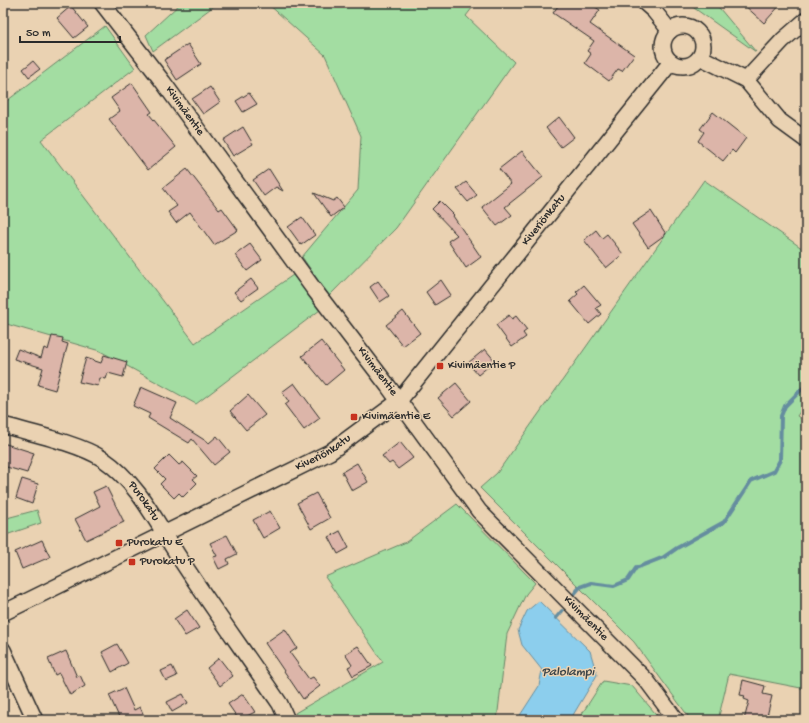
<svg xmlns="http://www.w3.org/2000/svg" width="809" height="723" viewBox="0 0 809 723" font-family="'Gochi Hand',sans-serif">
<style>
.green{fill:#a3dda2;stroke:#678466}
.water{fill:#8cceed;stroke:#658d9f}
.lines{fill:none;stroke-linecap:round;stroke-linejoin:round}
.stream{stroke:#658d9f;stroke-width:4}
.building{fill:#dcb5a9;stroke:#2b2b2b}
.minor-casing{stroke:#2b2b2b;stroke-width:18}
.minor{stroke:#ead2b2;stroke-width:15}
.poi-dot{fill:#c8321e;stroke:#ead2b2;stroke-width:1.5}
.labels{text-anchor:middle;dominant-baseline:central;stroke-width:3;stroke-linejoin:round;paint-order:stroke}
.street-label{font-size:12px;fill:#2b2b2b;stroke:#ead2b2}
.poi-label{font-size:12px;fill:#2b2b2b;stroke:#ead2b2;text-anchor:start}
.water-label{font-size:13px;font-style:italic;fill:#3a4348;stroke:#ead2b2}
</style>
<rect width="100%" height="100%" fill="#ead2b2"/>
<filter id="ink" filterUnits="userSpaceOnUse"><feTurbulence type="fractalNoise" baseFrequency=".025" numOctaves="2"/><feDisplacementMap in="SourceGraphic" scale="8" xChannelSelector="R" yChannelSelector="G"/><feConvolveMatrix kernelMatrix="1 2 1 2 8 2 1 2 1" color-interpolation-filters="sRGB"/></filter>
<g filter="url(#ink)">
<!-- green -->
<path class="green" d="M 181,3 L 218,3 L 153,51 L 146,35 Z
M 267,3 L 476,3 L 466,16 L 514,62 L 396,228 L 329,296 L 302,257 L 358,190 L 361,136 L 325,55 Z
M 687,3 L 715,3 L 756,52 Z
M 105,26 L 135,68 L 41,140 L 195,343 L 293,275 L 320,310 L 196,404 L 100,351 L 3,323 L 3,93 L 8,100 Z
M 704,180 L 806,251 L 806,403 L 797,416 L 806,422 L 806,689 L 729,674 L 718,720 L 691,720 L 634,642 L 480,488 L 497,473 Z
M 457,504 L 535,583 L 526,594 L 507,634 L 497,720 L 299,720 L 295,713 L 383,662 L 325,577 L 406,542 Z
M 37,510 L 41,523 L 3,536 L 3,519 Z
M 603,681 L 632,686 L 661,720 L 578,720 Z"/>
<!-- water -->
<path class="water" d="M 539,601 L 590,651 L 597,675 L 570,720 L 517,720 L 539,686 L 542,670 L 522,645 L 518,630 L 527,611 Z"/>
<g class="lines">
<!-- stream -->
<path class="stream" d="M 575,593 L 580,587 L 591,583 L 614,586 L 628,580 L 636,568 L 664,557 L 677,548 L 724,522 L 751,481 L 774,471 L 780,460 L 781,416 L 785,406 L 806,385
M 556,618 L 562,611"/>
</g>
<!-- building -->
<path class="building" d="M 560,3 L 589,3 L 600,10 L 590,24 L 634,55 L 622,71 L 618,69 L 609,81 L 585,63 L 591,54 L 587,51 L 594,41 L 553,13 Z
M 742,3 L 782,3 L 764,23 Z
M 71,6 L 88,27 L 74,38 L 57,18 Z
M 188,44 L 201,64 L 177,80 L 164,60 Z
M 33,61 L 40,69 L 29,77 L 23,69 Z
M 132,83 L 152,112 L 149,114 L 176,147 L 148,170 L 109,119 L 120,111 L 111,98 Z
M 210,87 L 220,102 L 203,114 L 192,99 Z
M 249,93 L 257,104 L 243,112 L 236,101 Z
M 713,112 L 746,138 L 735,153 L 732,150 L 723,161 L 698,141 L 704,132 L 700,129 Z
M 559,117 L 574,137 L 561,147 L 546,128 Z
M 243,127 L 253,144 L 233,156 L 223,140 Z
M 522,151 L 543,177 L 505,207 L 512,215 L 497,226 L 482,207 L 511,184 L 499,169 Z
M 187,169 L 219,210 L 222,208 L 238,230 L 214,245 L 190,212 L 176,223 L 168,212 L 177,206 L 163,188 Z
M 269,169 L 283,191 L 276,187 L 264,196 L 253,180 Z
M 466,182 L 477,195 L 468,202 L 457,189 Z
M 314,193 L 333,201 L 337,198 L 344,207 L 331,217 Z
M 440,201 L 454,215 L 453,216 L 481,257 L 466,268 L 448,241 L 457,235 L 432,209 Z
M 651,211 L 666,234 L 648,247 L 632,224 Z
M 302,217 L 315,235 L 301,245 L 288,227 Z
M 596,230 L 602,238 L 607,234 L 623,254 L 606,268 L 584,240 Z
M 250,244 L 262,260 L 247,271 L 235,255 Z
M 251,279 L 258,288 L 241,300 L 234,292 Z
M 441,280 L 451,295 L 435,305 L 426,292 Z
M 378,281 L 389,296 L 380,302 L 370,287 Z
M 584,285 L 601,305 L 596,308 L 601,314 L 589,324 L 570,301 L 578,294 L 576,292 Z
M 403,311 L 420,333 L 403,346 L 386,325 Z
M 509,315 L 512,319 L 516,316 L 527,330 L 523,333 L 526,337 L 512,347 L 496,325 Z
M 52,336 L 63,338 L 62,342 L 68,344 L 55,390 L 38,385 L 43,368 L 14,359 L 18,349 L 41,358 L 44,348 L 48,350 Z
M 321,341 L 344,370 L 326,385 L 302,356 Z
M 485,349 L 495,361 L 478,375 L 468,363 Z
M 104,355 L 127,362 L 123,377 L 108,373 L 106,379 L 100,378 L 98,386 L 79,382 L 86,358 L 101,363 Z
M 294,383 L 320,418 L 304,430 L 285,405 L 289,402 L 282,392 Z
M 456,383 L 471,401 L 454,416 L 438,398 Z
M 141,387 L 177,403 L 170,418 L 209,443 L 217,436 L 230,452 L 214,465 L 192,439 L 189,443 L 148,418 L 150,414 L 133,406 Z
M 248,395 L 265,415 L 246,430 L 230,411 Z
M 400,442 L 413,458 L 398,469 L 392,462 L 389,464 L 382,456 Z
M 3,443 L 34,453 L 27,473 L 3,466 Z
M 169,455 L 179,465 L 183,462 L 197,476 L 193,479 L 197,483 L 183,497 L 179,493 L 174,498 L 160,484 L 165,479 L 155,469 Z
M 357,463 L 368,482 L 352,491 L 342,472 Z
M 22,479 L 38,484 L 32,504 L 16,498 Z
M 106,486 L 124,522 L 86,540 L 75,519 L 100,506 L 93,492 Z
M 316,493 L 330,518 L 311,529 L 297,503 Z
M 270,511 L 280,528 L 263,538 L 253,520 Z
M 340,531 L 349,548 L 338,554 L 329,537 Z
M 227,535 L 237,554 L 227,559 L 229,564 L 219,569 L 213,557 L 217,556 L 210,543 Z
M 42,540 L 50,557 L 22,569 L 15,552 Z
M 187,610 L 199,628 L 185,636 L 174,619 Z
M 285,629 L 297,648 L 290,653 L 309,679 L 313,677 L 320,686 L 303,699 L 265,643 Z
M 117,644 L 128,663 L 112,672 L 102,652 Z
M 358,646 L 372,666 L 353,676 L 348,667 L 352,665 L 345,654 Z
M 66,651 L 77,677 L 80,675 L 85,686 L 70,695 L 59,673 L 55,675 L 48,659 Z
M 219,658 L 233,676 L 220,686 L 207,668 Z
M 172,666 L 177,676 L 166,681 L 161,671 Z
M 743,680 L 765,686 L 763,694 L 772,696 L 766,720 L 744,720 L 749,701 L 744,699 L 745,696 L 740,695 Z
M 124,688 L 134,710 L 140,707 L 146,720 L 111,720 L 119,717 L 109,695 Z
M 183,694 L 188,703 L 172,712 L 167,702 Z
M 243,694 L 255,712 L 239,720 L 228,704 Z"/>
<g class="lines">
<!-- minor casing -->
<g class="minor-casing">
<g id="minor">
<path id="s1" d="M 102,3 L 163,82 L 313,288 L 388,386 L 479,511 L 647,681 L 676,720"/>
<path d="M 645,3 L 654,11 L 670,31"/>
<circle cx="683" cy="46" r="20"/>
<path d="M 700,57 L 746,80 L 780,121 L 806,140"/>
<path d="M 746,80 L 783,40 L 806,20"/>
<path id="s2" d="M 3,425 C 31,433 80,444 103,459 C 137,482 156,521 177,554 C 210,605 246,654 280,704 L 287,720"/>
<path id="s3" d="M 3,613 L 330,452 L 399,401 L 671,62"/>
<path d="M 3,650 L 35,720"/>
</g>
</g>
<!-- minor -->
<use href="#minor" class="minor"/>
</g>
</g>
<!-- markers -->
<g class="poi-dot">
<rect x="436" y="362" width="8" height="8" rx="2"/>
<rect x="350" y="413" width="8" height="8" rx="2"/>
<rect x="115" y="539" width="8" height="8" rx="2"/>
<rect x="128" y="558" width="8" height="8" rx="2"/>
</g>
<g class="labels">
<!-- street labels -->
<g class="street-label">
<text stroke="none"><textPath href="#s1" startOffset="136">Kivimäentie</textPath></text>
<text stroke="none"><textPath href="#s3" startOffset="682">Kiveriönkatu</textPath></text>
<text stroke="none"><textPath href="#s1" startOffset="460">Kivimäentie</textPath></text>
<text stroke="none"><textPath href="#s3" startOffset="358">Kiveriönkatu</textPath></text>
<text stroke="none"><textPath href="#s2" startOffset="165">Purokatu</textPath></text>
<text stroke="none"><textPath href="#s1" startOffset="784">Kivimäentie</textPath></text>
</g>
<!-- poi labels -->
<g class="poi-label">
<text x="448" y="366">Kivimäentie P</text>
<text x="362" y="417">Kivimäentie E</text>
<text x="127" y="543">Purokatu E</text>
<text x="140" y="562">Purokatu P</text>
</g>
<!-- water labels -->
<g class="water-label">
<text x="568" y="672">Palolampi</text>
</g>
</g>
<!-- margin -->
<rect width="809" height="723" fill="none" stroke="#ead2b2" stroke-width="16"/>
<rect x="8" y="8" width="793" height="707" fill="none" stroke="#2b2b2b" stroke-width="1.5" filter="url(#ink)"/>
<!-- scale -->
<path d="M20 36v6h100v-6" fill="none" stroke="#2b2b2b" stroke-width="2"/>
<text x="26" y="36" font-size="12" fill="#2b2b2b" stroke="#ead2b2" stroke-width="3" paint-order="stroke">50 m</text>
</svg>
